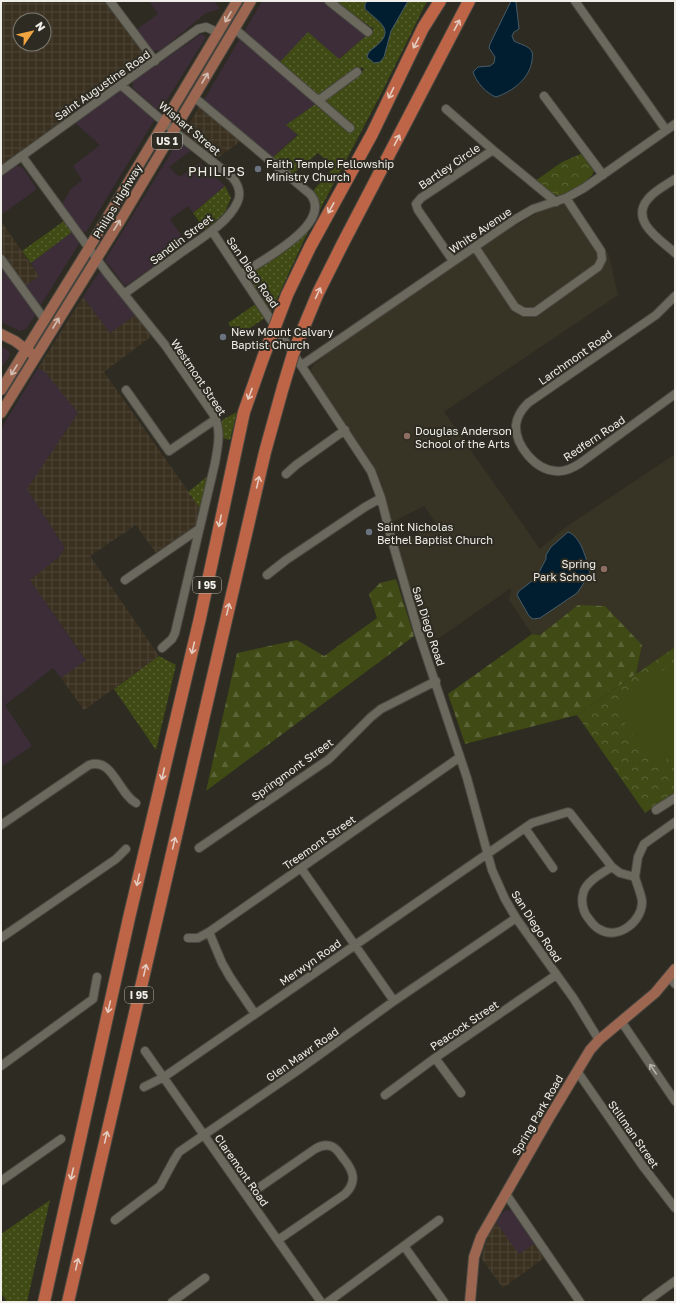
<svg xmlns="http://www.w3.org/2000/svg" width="676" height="1303" viewBox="0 0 676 1303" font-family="'Golos Text',sans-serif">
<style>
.commercial{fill:#3c2d39}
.industrial{fill:url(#industrial-grid);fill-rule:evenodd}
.built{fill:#383425}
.grass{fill:url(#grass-dots)}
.forest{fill:url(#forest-firs)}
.park{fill:url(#park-crowns)}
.garden{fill:#3f4a14}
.water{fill:#011e31;stroke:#485c68}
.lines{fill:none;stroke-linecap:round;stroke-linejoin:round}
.minor-casing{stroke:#494840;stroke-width:10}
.major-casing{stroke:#494840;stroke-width:12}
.highway-casing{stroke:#494840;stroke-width:14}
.minor{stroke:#6b685e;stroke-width:8}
.major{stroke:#9d6651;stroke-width:10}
.highway{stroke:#be6548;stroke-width:12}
.highway-bridge-casing{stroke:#494840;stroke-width:14;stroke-linecap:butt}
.highway-bridge{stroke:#be6548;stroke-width:12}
.oneway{stroke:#d2beb3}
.oneway2{stroke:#e3ccc0}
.oneway3{stroke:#b4b2aa}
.worship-dot{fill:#6b7280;stroke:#2d2b22;stroke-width:1.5}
.education-dot{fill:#8d6e63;stroke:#2d2b22;stroke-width:1.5}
.labels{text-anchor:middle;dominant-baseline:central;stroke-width:4;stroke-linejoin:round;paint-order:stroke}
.shield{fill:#2d2b22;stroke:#b5b4ad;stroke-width:1}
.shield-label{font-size:10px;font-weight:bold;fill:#efeee8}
.street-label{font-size:11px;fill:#efeee8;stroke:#2d2b22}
.poi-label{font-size:11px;fill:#efeee8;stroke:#2d2b22;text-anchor:start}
.quarter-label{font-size:13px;letter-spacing:1px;fill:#efeee8;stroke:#2d2b22}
</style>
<defs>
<pattern id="industrial-grid" width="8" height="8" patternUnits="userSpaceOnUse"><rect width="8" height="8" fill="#3b3121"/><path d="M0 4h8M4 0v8" fill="none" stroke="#4e4536"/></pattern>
<pattern id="grass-dots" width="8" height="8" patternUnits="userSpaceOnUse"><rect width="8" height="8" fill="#3f4a14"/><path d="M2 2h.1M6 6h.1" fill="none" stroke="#5b6436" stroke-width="1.8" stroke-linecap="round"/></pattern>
<pattern id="forest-firs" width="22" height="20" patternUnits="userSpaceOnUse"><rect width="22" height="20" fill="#3f4a14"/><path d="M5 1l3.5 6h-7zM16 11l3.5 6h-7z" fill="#5b6436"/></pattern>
<pattern id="park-crowns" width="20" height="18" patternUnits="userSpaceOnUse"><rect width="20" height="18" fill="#3f4a14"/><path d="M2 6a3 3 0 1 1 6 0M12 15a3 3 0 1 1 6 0" fill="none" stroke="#5b6436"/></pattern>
</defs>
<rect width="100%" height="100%" fill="#2d2b22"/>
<!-- commercial -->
<path class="commercial" d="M 149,1 L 214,1 L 220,9 L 206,13 L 161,50 L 153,51 L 136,30 L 158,14 Z
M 262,1 L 324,1 L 367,36 L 339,59 L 279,63 L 244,32 Z
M 201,34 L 206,37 L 160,111 L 157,110 L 133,88 L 133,81 Z
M 240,38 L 317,103 L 286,125 L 298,134 L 272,158 L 204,100 Z
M 119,91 L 123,91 L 155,119 L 86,232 L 81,231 L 61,206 L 71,189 L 82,180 L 73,166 L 100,145 L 74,122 Z
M 179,140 L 192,150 L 169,167 L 179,177 L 200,163 L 225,186 L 193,213 L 188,206 L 170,219 L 187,244 L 125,286 L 105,260 Z
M 16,166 L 22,167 L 37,189 L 1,215 L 1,176 Z
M 72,232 L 80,242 L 41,305 L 31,297 L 24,287 L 39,276 L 31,263 Z
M 1,265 L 36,314 L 26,329 L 20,331 L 1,322 Z
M 99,272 L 103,275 L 137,314 L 110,333 L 83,297 Z
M 1,346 L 9,351 L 10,355 L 1,369 Z
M 38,368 L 45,371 L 78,413 L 27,489 L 65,548 L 59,557 L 30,580 L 86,661 L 61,678 L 53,668 L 5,705 L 32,746 L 1,767 L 1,429 Z
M 506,1210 L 512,1211 L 534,1244 L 519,1255 L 496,1222 L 501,1214 Z"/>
<!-- industrial -->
<path class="industrial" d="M 1,1 L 106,1 L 145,56 L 145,61 L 1,165 ZM 20,20 L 44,20 L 44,44 L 20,44 Z
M 199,107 L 241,141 L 216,159 L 184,133 Z
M 1,221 L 39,276 L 24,287 L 1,255 Z
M 83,297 L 110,333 L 137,314 L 153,335 L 104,372 L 200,508 L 197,526 L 156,553 L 136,525 L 90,556 L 159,656 L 84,710 L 61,678 L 86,660 L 30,580 L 59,557 L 65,548 L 27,489 L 78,413 L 45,372 L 38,368 Z
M 496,1222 L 519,1254 L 534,1244 L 544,1258 L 503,1288 L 481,1258 L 488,1237 Z"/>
<!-- built -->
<path class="built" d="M 571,199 L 609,255 L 618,295 L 444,412 L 540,549 L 563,529 L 675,454 L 675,647 L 636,674 L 642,645 L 578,605 L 540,635 L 532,634 L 509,600 L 511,588 L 428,646 L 397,547 L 435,522 L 424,506 L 391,523 L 382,485 L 369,459 L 313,376 L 311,370 L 314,364 L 366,326 L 508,230 L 541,211 Z"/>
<!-- grass -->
<path class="grass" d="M 333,1 L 367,1 L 365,4 L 365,10 C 373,17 392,28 383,40 C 380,45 372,49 368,53 L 384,57 L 391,31 L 408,1 L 427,1 L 381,94 L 305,238 L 271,312 L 247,275 L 299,240 L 304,234 L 321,204 L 319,204 L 316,195 L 312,192 L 334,167 L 318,153 L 292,175 L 272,158 L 298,135 L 286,125 L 317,103 L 351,132 L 354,129 L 324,101 L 330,94 L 364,70 L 362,67 L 318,97 L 279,63 L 308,32 L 339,59 L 374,29 Z
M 225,186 L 231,198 L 225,212 L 206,231 L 193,213 Z
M 64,221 L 72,232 L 31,263 L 22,251 Z
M 257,303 L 265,318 L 238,336 L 228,323 Z
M 237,412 L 230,440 L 222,438 L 222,420 Z
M 209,475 L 200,508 L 188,492 Z
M 159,656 L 176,665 L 156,750 L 114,689 Z
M 50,1200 L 27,1302 L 7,1302 L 1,1293 L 1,1234 Z"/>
<!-- forest -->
<path class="forest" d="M 396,579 L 414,636 L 206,791 L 237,653 L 297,640 L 324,656 L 377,618 L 369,594 L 380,583 Z
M 578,605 L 605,606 L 642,645 L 636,674 L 577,715 L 465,744 L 448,694 L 532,634 L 540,635 Z"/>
<!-- park -->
<path class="park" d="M 583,153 L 594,171 C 592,180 565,197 556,195 C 549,194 541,185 535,181 L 562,162 Z
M 675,647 L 675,793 L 645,813 L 577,715 Z"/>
<!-- garden -->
<path class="garden" d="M 666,668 L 675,680 L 675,753 L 655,768 L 614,706 Z"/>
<!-- water -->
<path class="water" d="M 367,1 L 408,1 L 391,31 L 384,57 L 380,62 L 374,63 L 367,57 C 368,52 371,50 375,47 C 396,30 380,23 365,9 L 365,4 Z
M 511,1 L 516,2 L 519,29 L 514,32 L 512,36 L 514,41 C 519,44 530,46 532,52 C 533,55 532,59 532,61 C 529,79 513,91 496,97 C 487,94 476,82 473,72 L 478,67 L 490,66 L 494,63 L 495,57 L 489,48 L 490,44 Z
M 568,532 C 582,537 587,562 590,574 L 577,593 L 540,618 L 533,619 L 529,616 L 517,595 L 519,591 L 536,578 L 546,559 L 546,555 L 551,547 Z"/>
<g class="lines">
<!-- minor casing -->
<g class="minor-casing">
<path id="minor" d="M 110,1 L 155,61
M 329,1 L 368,32
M 575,1 L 666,130
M 235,29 L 350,128
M 121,85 L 180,136 L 232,177 C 238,184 242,194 237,203 C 227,224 200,239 182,252 C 163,266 143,280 124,294
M 544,96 L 603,175
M 194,97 L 310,194 C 335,223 261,261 241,274
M 319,100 L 357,72
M 446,109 L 493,150 L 556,202
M 22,156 L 107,273 L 165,345 L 213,414 C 222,429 218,446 215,463 L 175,633 L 172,639 L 162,648
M 1,171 L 198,29 L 206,27 L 219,33
M 675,179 C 666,185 654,191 648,199 C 629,221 661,240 675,253
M 212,231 L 371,471 L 381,498 L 392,541 L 418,631 L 467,778 L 492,870 L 505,899 L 516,918 L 574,999 L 599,1040
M 475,247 L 515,307 L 524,312 L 535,312 L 598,267 L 602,259 L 601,251 L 566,198
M 1,259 L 45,320
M 453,261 L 418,210 L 416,204 L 421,198 L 493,150
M 675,296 L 656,315 L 528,403 C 522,409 517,416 516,425 C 515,445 535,470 556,471 C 565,472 572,468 579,464 L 675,394
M 302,365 L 514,220 L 533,209 L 566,198 L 584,188 L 675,124
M 126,390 L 169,451 L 216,419
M 286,474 L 296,465 L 345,430
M 267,575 L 286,560 L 365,507 L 381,498
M 125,580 L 199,529
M 656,810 L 675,798
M 1,825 L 89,765 C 113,757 118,793 136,803
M 525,828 L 553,868
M 199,848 L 329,759 L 371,717 L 381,709 L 436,681
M 612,867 C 602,873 585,882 583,894 C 581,901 583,910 586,915 C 590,920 593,926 599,929 C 618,941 643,921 642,901 C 641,893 637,885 635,877
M 301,868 L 394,1001
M 209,932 L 222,963 L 230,977 L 255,1014
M 1,938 L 116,859 L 126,849
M 188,938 L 198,938 L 209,932 L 460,757
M 669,976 L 675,984
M 621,1021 L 675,1101
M 145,1051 L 321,1302
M 435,1058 L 461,1093
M 1,1066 L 93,999 L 97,977
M 577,1071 L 642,1165 L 675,1208
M 144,1087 L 164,1077 L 532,823 L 568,812 L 570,813 L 612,867 L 620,873 L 635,877 L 638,857 L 644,844 L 675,822
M 385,1095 L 435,1058 L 556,975
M 1,1181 L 61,1139
M 506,1194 L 580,1302
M 247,1196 L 315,1149 C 320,1146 327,1144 333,1147 C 337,1149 340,1154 343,1158 C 353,1170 358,1181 345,1194 L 278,1240
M 115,1220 L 160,1186 L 174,1160 L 179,1152 L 297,1071 L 394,1001 L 516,918
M 404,1246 L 444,1302
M 172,1302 L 205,1278
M 328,1302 L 439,1220
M 646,1302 L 675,1281"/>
</g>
<!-- major casing -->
<g class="major-casing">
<path id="major" d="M 1,334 L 15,341 L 31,353
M 1,390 L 89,248 L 237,1
M 1,413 L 120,221 L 251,1
M 470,1302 L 474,1257 L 481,1237 L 549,1118 L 590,1050 L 599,1040 L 655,993 L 675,969"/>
</g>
<!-- highway casing -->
<g class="highway-casing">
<path id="highway" d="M 287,295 L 310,247 L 372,134 L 423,28 L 440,1
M 303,329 L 318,293 L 342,245 L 469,1
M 44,1302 L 129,918 L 200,618 L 244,412 L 263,358
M 68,1302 L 265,452 L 283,387"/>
</g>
<!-- minor -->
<use href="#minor" class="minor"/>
<!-- major -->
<use href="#major" class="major"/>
<!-- highway -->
<use href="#highway" class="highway"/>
<!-- highway-bridge casing -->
<g class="highway-bridge-casing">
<path id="highway-bridge" d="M 263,358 L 287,295
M 283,387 L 293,354 L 303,329"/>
</g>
<!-- highway-bridge -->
<use href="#highway-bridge" class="highway-bridge"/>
</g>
<!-- one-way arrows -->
<defs><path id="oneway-shaft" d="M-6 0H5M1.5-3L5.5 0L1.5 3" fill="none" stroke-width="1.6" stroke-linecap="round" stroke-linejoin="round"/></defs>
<g class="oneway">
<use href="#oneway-shaft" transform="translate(228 17) rotate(120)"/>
<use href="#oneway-shaft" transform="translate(205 78) rotate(-59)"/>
<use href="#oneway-shaft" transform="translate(117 225) rotate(-58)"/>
<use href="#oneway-shaft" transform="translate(56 323) rotate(-59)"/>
<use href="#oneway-shaft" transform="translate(14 370) rotate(122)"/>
</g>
<g class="oneway2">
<use href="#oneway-shaft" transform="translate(457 25) rotate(-62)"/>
<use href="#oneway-shaft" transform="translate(416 43) rotate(117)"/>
<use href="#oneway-shaft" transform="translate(391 93) rotate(116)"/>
<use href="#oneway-shaft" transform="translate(397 140) rotate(-63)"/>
<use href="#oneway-shaft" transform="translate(331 208) rotate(119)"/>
<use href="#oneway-shaft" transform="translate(318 293) rotate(-65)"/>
<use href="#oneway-shaft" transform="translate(250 394) rotate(111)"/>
<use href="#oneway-shaft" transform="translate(258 482) rotate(-77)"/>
<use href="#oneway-shaft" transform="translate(220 521) rotate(102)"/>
<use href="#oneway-shaft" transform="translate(228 609) rotate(-77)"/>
<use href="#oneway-shaft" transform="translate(193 648) rotate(103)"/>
<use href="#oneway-shaft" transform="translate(163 774) rotate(103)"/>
<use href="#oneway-shaft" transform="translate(174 843) rotate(-77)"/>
<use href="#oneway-shaft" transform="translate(138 880) rotate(103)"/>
<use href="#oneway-shaft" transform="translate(145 970) rotate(-77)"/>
<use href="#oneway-shaft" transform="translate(109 1007) rotate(103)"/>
<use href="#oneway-shaft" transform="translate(106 1137) rotate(-77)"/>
<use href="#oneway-shaft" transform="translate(72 1174) rotate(103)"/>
<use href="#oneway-shaft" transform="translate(77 1264) rotate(-77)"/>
</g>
<use class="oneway3" href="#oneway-shaft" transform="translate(653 1069) rotate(-124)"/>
<!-- markers -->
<g class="worship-dot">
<circle cx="258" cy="169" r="4"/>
<circle cx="223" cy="337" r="4"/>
<circle cx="369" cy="532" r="4"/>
</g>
<g class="education-dot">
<circle cx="407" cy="436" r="4"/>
<circle cx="604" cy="569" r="4"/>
</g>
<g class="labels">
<!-- shield labels -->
<g class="shield">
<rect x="152" y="133" width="30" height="16" rx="3"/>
<rect x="193" y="577" width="28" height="16" rx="3"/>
<rect x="125" y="987" width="28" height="16" rx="3"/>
</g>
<g class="shield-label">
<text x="167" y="141">US 1</text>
<text x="207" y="585">I 95</text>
<text x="139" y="995">I 95</text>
</g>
<!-- street labels -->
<g class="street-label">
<text transform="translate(102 85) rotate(-35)">Saint Augustine Road</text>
<text transform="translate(190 128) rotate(40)">Wishart Street</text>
<text transform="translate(449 166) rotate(-34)">Bartley Circle</text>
<text transform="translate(117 201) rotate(-59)">Philips Highway</text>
<text transform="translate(480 230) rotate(-34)">White Avenue</text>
<text transform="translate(181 239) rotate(-37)">Sandlin Street</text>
<text transform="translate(253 272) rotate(56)">San Diego Road</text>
<text transform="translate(575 357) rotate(-35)">Larchmont Road</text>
<text transform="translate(199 377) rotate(56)">Westmont Street</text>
<text transform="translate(594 438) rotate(-34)">Redfern Road</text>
<text transform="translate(429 626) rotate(72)">San Diego Road</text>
<text transform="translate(292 769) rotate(-36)">Springmont Street</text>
<text transform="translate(319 842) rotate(-35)">Treemont Street</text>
<text transform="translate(537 926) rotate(57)">San Diego Road</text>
<text transform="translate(310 962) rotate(-35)">Merwyn Road</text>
<text transform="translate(464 1025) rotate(-34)">Peacock Street</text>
<text transform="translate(302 1054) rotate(-35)">Glen Mawr Road</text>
<text transform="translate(537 1115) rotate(-60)">Spring Park Road</text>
<text transform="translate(634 1134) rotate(55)">Stillman Street</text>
<text transform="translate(242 1170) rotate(55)">Claremont Road</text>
</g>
<!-- poi labels -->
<g class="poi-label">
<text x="266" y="163">Faith Temple Fellowship<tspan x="266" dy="13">Ministry Church</tspan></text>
<text x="231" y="331">New Mount Calvary<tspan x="231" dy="13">Baptist Church</tspan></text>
<text x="415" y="430">Douglas Anderson<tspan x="415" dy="13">School of the Arts</tspan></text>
<text x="377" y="526">Saint Nicholas<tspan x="377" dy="13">Bethel Baptist Church</tspan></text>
<text x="596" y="563" text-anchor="end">Spring<tspan x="596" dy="13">Park School</tspan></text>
</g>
<!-- quarter labels -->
<g class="quarter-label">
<text x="217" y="171">PHILIPS</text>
</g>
</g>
<!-- border -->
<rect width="676" height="1303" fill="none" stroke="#efeee8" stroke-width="4"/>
<!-- north arrow -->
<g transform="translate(32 32) rotate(56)"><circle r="19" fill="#2d2b22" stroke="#7b7971"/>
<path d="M0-3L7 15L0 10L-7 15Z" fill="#f1a540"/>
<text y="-6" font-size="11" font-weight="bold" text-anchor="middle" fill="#efeee8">N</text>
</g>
</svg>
